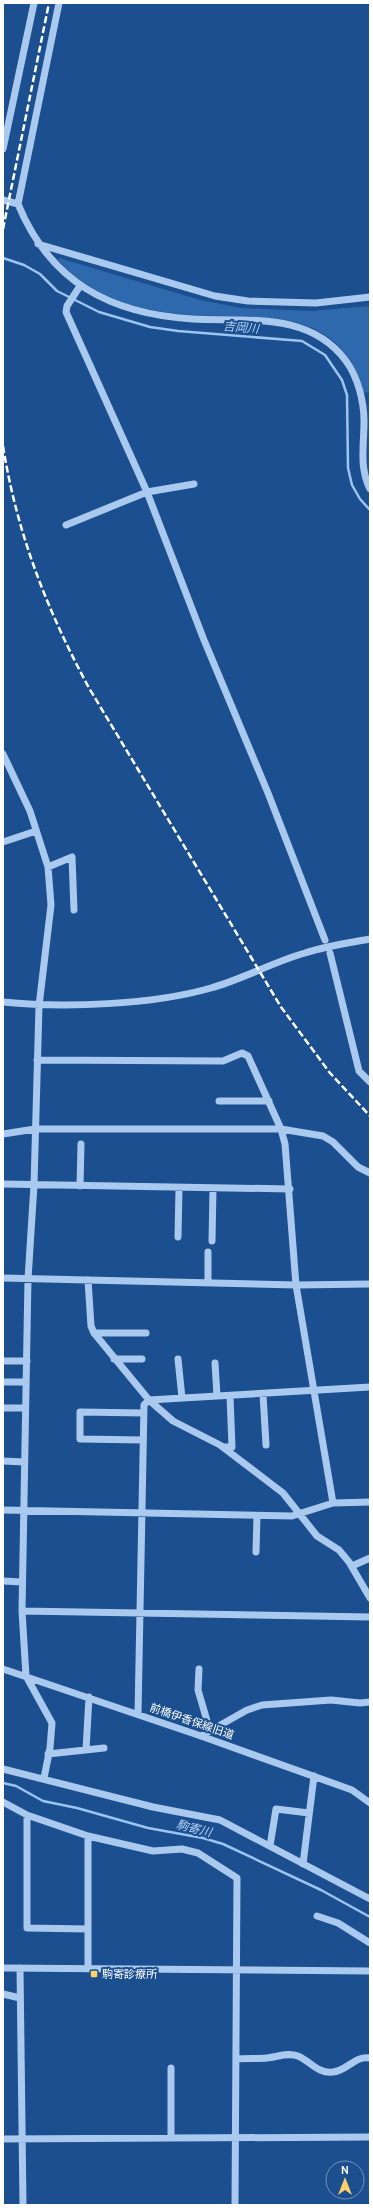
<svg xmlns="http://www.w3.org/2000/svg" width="373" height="2208" viewBox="0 0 373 2208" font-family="Cabin,'Noto Sans JP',sans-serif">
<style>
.green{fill:#2e69ad}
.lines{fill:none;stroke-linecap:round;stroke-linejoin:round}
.stream{stroke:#9cc4f0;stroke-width:2.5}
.minor{stroke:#a9c9ee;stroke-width:7}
.rail{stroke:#fff;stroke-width:2.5;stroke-dasharray:7 3;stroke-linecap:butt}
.poi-dot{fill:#ffd166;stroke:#1b4f8f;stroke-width:1.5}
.labels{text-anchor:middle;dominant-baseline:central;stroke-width:4;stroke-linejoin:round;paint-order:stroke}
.street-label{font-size:11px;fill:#fff;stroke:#1b4f8f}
.poi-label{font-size:11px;fill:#fff;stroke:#1b4f8f;text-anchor:start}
.water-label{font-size:12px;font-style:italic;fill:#b5d3f5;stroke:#1b4f8f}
</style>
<rect width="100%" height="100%" fill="#1b4f8f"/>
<!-- green -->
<path class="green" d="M 59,258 L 200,300 L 241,308 L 311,311 L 370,306 L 370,392 L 364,393 C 360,382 357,370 350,360 C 315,306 245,319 191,315 C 142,312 92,298 58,260 Z"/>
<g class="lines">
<!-- stream -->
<path class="stream" d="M 3,258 L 24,265 L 40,274 L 57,291 L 99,312 L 150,327 L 178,331 L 302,341 L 325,355 L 342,380 L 347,395 L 348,468 L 352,485 L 360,499 L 370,510
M 3,1783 L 16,1786 L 43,1801 L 77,1808 L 148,1828 L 203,1838 L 223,1844 L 321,1890 L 370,1917"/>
<!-- minor -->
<path class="minor" d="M 59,3 L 18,204 C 50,282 110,314 193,319 C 247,322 309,311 346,361 C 358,377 364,402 364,421 C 364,446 359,467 370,489
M 3,149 L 34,3
M 3,200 L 18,204
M 38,244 L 215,296 L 248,301 L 316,303 L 370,297
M 80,286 L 67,306 L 66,312 L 147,492 L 204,640 L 268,793 L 325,940
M 66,525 L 147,492 L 194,484
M 3,754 L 30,811 L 48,867 L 51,905 L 39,1006 L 34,1185 L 28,1279 L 22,1611 L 26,1676 L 52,1723 L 50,1748 L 44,1778
M 3,842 L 36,831
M 48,867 L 72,857 L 74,910
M 330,953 L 359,1071 L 370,1082
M 3,1002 C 64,1008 152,1005 211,988 C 243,979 273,962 305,953 C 326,946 348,943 370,939
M 37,1060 L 223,1061 L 242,1053 L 248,1056 L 281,1129 L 285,1144 L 296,1285 L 333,1503
M 219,1101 L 269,1101
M 3,1134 L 35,1129 L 281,1129 L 323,1136 L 333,1142 L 358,1167 L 370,1173
M 3,1184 L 290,1189
M 80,1186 L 81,1144
M 178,1237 L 179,1188
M 212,1241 L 213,1189
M 208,1252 L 208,1283
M 3,1278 L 296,1285 L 370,1284
M 88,1280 L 91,1326 L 94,1333 L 149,1400 L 173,1421 L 220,1445 L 283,1493 L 317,1536 L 339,1550 L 349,1562 L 370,1598
M 94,1333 L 146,1333
M 114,1359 L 142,1359
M 178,1359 L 182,1398
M 3,1361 L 27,1361
M 215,1363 L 217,1396
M 3,1382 L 26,1382
M 263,1394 L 266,1445
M 3,1408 L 25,1408
M 143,1440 L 80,1439 L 80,1412 L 144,1413
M 224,1447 L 232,1447 L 230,1396
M 3,1461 L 24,1462
M 3,1510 L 292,1516 L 333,1503 L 370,1502
M 256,1552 L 257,1516
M 352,1566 L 370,1558
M 3,1581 L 22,1582
M 22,1611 L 370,1617
M 3,1669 L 201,1736 L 352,1790 L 370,1803
M 199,1669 L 198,1690 L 210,1731
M 138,1714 L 144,1405 L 149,1400 L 370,1387
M 201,1736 L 247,1710 L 262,1705 L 331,1700 L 360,1703 L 370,1702
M 86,1750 L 89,1697
M 48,1754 L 104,1748
M 3,1769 L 153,1807 L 220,1820 L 370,1899
M 3,1802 L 27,1815 L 88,1836 L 153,1851 L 182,1849 L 198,1853 L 237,1878 L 235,2205
M 27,1815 L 27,1928 L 88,1929
M 270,1846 L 276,1809 L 309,1813
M 303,1864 L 314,1776
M 317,1916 L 338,1923 L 370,1943
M 3,1968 L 370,1971
M 20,1968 L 23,2205
M 88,1969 L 88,1836
M 3,1994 L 20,1998
M 236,2059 C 246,2058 257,2059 267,2058 C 278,2057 287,2052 298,2056 C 310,2061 318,2074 333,2072 C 347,2071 355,2055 370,2058
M 171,2068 L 171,2138
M 3,2139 L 370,2137"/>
<!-- rail -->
<path class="rail" d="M 3,229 L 49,3
M 3,446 C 17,534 47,610 89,688 L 281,1007 L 330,1073 L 370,1116"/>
</g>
<!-- markers -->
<rect class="poi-dot" x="90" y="1970" width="8" height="8" rx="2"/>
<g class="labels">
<!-- street labels -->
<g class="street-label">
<text transform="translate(192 1721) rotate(19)">前橋伊香保線旧道</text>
</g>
<!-- poi labels -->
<g class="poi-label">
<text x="102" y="1974">駒寄診療所</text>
</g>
<!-- water labels -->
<g class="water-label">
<text transform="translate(241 327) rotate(5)">吉岡川</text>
<text transform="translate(194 1828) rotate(14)">駒寄川</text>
</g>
</g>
<!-- border -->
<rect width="373" height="2208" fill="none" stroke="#ffffff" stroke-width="8"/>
<!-- north arrow -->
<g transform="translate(345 2180)"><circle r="19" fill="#1b4f8f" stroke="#7695bc"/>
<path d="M0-3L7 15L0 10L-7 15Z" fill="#ffd166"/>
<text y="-6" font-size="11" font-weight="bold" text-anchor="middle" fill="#ffffff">N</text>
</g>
</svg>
